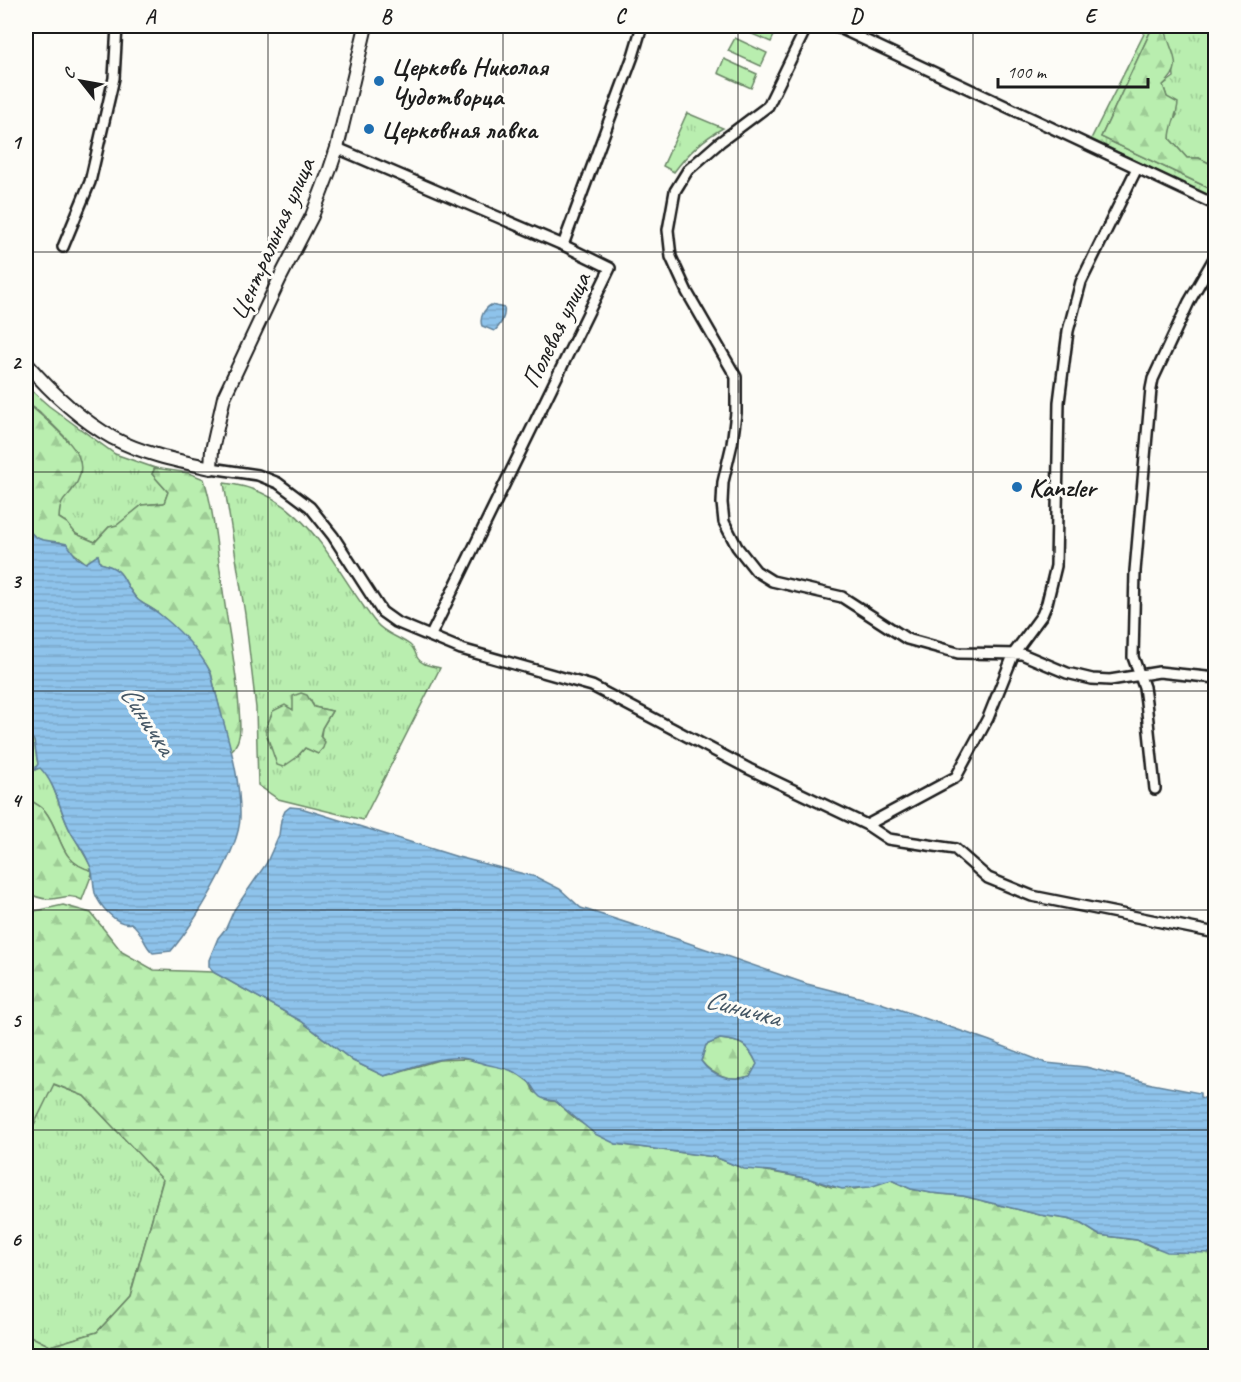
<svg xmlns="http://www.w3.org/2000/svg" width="1241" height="1382" viewBox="0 0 1241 1382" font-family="Caveat,sans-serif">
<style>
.grass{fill:url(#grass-tufts);stroke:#6a8566;stroke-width:1.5;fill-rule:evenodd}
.forest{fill:url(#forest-firs);stroke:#6a8566;stroke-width:1.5}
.pitch{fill:#b9eeaf;stroke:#6a8566;stroke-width:1.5}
.water{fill:url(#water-rules);stroke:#608098;stroke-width:1.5;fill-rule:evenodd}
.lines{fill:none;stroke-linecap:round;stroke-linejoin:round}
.minor-casing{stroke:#1c1c1c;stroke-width:14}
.tertiary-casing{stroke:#1c1c1c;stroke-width:16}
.minor{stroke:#fdfcf7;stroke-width:9}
.tertiary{stroke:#fdfcf7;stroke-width:12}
.grid{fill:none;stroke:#1c1c1c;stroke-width:1.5;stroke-opacity:0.55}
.poi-dot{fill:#1f6fb2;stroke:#fdfcf7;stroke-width:2}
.labels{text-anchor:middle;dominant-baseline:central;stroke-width:6;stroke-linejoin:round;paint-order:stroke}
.poi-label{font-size:26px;font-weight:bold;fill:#1c1c1c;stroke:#fdfcf7;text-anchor:start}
.street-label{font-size:26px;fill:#1c1c1c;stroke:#fdfcf7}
.water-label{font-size:27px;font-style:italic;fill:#445664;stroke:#fdfcf7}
.neatline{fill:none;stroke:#1c1c1c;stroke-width:2}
.grid-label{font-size:20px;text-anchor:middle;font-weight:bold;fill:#1c1c1c}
</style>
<defs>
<pattern id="grass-tufts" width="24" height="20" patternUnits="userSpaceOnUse" patternTransform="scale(1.5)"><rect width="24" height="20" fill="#b9eeaf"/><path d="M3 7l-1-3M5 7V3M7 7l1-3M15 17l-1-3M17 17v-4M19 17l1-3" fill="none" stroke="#9ecc96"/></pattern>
<pattern id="forest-firs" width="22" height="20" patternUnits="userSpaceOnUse" patternTransform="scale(1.5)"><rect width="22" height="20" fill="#b9eeaf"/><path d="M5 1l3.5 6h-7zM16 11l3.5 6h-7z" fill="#9ecc96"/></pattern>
<pattern id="water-rules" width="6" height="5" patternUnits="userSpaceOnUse" patternTransform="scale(1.5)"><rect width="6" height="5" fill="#8ec3eb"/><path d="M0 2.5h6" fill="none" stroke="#7aa7c9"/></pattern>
</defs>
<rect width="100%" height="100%" fill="#fdfcf7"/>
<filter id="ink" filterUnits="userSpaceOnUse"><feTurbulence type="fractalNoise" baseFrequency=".0167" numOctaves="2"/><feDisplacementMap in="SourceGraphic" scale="12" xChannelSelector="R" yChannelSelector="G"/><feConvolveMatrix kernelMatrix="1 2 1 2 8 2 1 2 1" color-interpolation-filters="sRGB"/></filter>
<g filter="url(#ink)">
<!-- grass -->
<path class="grass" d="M 1148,26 L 1153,26 L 1101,137 L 1215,191 L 1215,199 L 1091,139 Z
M 1165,26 L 1215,26 L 1215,166 L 1199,158 L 1187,158 L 1170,139 L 1170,127 L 1177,115 L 1167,97 L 1163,85 L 1174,77 L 1172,50 L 1166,39 Z
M 687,113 L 723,128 C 703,139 688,153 674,172 L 663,166 Z
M 26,386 L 49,406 L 115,454 L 155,468 L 152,474 L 168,492 L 164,503 L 142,505 L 117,526 L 109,527 L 95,542 L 76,534 L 67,523 L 59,518 L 60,504 L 75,485 L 68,440 L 39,411 L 26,403 Z
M 224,483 C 308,492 330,566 376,623 C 385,634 399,637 410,645 C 414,648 415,652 417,657 C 421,665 432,666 440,668 L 363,820 L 278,799 L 258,785 L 256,708 L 245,614 ZM 311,700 L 314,707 L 332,711 L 322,728 L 319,753 L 305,748 L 296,758 L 293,710 Z
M 26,730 L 34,741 L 38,764 L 35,770 L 40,767 C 58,786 59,813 72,834 C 80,847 87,858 93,871 C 57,862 63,834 45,811 C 40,805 31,802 26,797 Z
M 53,1084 L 84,1096 L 163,1179 L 130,1296 L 97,1332 L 50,1346 L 26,1334 L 26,1141 Z"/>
<!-- forest -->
<path class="forest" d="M 1153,26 L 1165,26 C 1168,52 1188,64 1163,85 L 1167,97 L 1178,103 C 1177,116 1170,126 1170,139 L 1187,158 L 1199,158 L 1215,166 L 1215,191 L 1101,137 Z
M 26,403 C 37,410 44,418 54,427 C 71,444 91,460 75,486 C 66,501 60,497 59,518 L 67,523 L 76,534 L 95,542 L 109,527 L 117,525 L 142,505 L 164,503 L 168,492 L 152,474 L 155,468 L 189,473 L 204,479 C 215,514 217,554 223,591 C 229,636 239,682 240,728 C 240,737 237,746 230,752 L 211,673 C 202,656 173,624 158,613 C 152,608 144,605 138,600 C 121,582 128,570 100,563 L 98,555 L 86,563 L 60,542 L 41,541 L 34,536 L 26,527 Z
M 301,693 L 307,695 L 314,707 L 332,711 L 322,728 L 320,736 L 325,742 L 323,748 L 318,754 L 305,748 L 296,758 L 283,767 L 277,765 L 265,730 L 273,711 L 285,705 L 293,710 L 293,696 Z
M 26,797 C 31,802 40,805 45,811 C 63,834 57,862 93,871 L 82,900 C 70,893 61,899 49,899 C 40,899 33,896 26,892 Z
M 63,905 L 91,913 L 122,952 L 154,970 L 213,972 L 301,1021 L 353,1061 L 384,1076 L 439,1060 L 466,1059 L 507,1068 L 518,1074 L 530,1083 L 534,1092 L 550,1101 L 555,1101 L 578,1121 L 616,1144 L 715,1157 L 734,1165 L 810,1179 L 831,1187 L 855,1189 L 891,1180 L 911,1189 L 931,1193 L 963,1196 L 1040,1215 L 1067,1219 L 1080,1223 L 1099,1235 L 1137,1240 L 1155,1248 L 1215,1253 L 1215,1356 L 26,1356 L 26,1334 L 50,1346 L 97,1332 L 130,1296 L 163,1180 L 84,1096 L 54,1084 L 26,1141 L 26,913 Z
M 720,1039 C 741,1041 748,1044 757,1064 L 750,1077 C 731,1083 713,1076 701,1061 L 706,1045 Z"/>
<!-- pitch -->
<path class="pitch" d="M 739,26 L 770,26 L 777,29 L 771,42 L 738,28 Z
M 735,38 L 767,53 L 761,66 L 728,51 Z
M 724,59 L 757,74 L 751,88 L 718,73 Z"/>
<!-- water -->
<path class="water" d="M 491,305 L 504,308 C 506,315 500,327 494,331 L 482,326 C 479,318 484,309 491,305 Z
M 26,527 C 40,546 48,538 67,544 L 77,558 L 86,563 L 98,555 L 100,563 C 129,570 120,582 138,600 C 144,605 152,608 158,613 C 178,628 199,650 211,673 C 221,720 241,768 240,817 C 240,850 193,925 171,951 L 153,953 C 143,945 143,931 131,923 C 117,927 99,905 95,893 C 92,881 95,874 88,861 C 84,851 77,843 72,834 C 59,812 58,786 40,768 L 34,770 L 38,764 L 34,741 L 26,730 Z
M 290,807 L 301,808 L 458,857 L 536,877 L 560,889 L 581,908 L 677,939 L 807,984 L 878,1002 L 990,1041 L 1046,1063 L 1086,1067 L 1152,1084 L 1200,1093 L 1200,1097 L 1215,1101 L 1215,1253 L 1167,1252 L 1137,1240 L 1099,1235 L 1080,1223 L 1067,1219 L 1040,1215 L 963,1196 L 931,1193 L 911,1189 L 891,1180 L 870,1187 L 842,1189 L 810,1179 L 770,1171 L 744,1169 L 715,1157 L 616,1144 L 595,1134 L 555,1101 C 530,1099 539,1088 524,1078 C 513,1069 502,1068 489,1065 C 480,1063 471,1059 462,1058 C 436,1056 409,1069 384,1076 L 353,1061 L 301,1021 L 213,972 L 209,966 L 209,960 L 218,938 L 226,928 L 234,910 L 266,864 L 279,835 L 281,820 L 285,811 ZM 720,1039 C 741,1041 748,1044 757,1064 L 750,1077 C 731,1083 712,1077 701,1061 L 706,1045 Z"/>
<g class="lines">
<!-- minor casing -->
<g class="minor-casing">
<path id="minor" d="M 807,26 L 768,106 L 720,142 L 688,170 L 675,191 L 668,230 L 671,257 L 687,292 L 736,377 L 736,413 L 732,444 L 723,482 L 722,503 L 724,522 L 737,547 L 756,571 L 772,581 L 842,597 L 907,639 L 958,653 L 1022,654 L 1067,673 L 1092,679 L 1110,680 L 1159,672 L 1216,678
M 835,26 L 1216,205
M 337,148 L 563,245
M 63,247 L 90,182 L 114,78 L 117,26
M 211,468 L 258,475 L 278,483 L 310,507 L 333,536 L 382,612 L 396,622 L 461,649 L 592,686 L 749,769 L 867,825 L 888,839 L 955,849 L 988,878 L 1032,896 L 1216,933
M 431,635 L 610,268 L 563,245 L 633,56 L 642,26
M 1155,789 L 1146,702 L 1144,687 L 1133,657 L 1135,571 L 1151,389 L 1153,379 L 1189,302 L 1216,255
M 867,825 L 956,777 L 988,718 L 1014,653 L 1042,615 L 1047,603 L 1056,566 L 1059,402 L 1068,331 L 1081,282 L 1137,168"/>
</g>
<!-- tertiary casing -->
<g class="tertiary-casing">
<path id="tertiary" d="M 26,363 C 50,391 81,420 113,438 C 143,454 178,461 211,468 L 212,450 L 224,397 L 280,278 L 312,216 L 330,169 L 337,148 L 366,26"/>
</g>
<!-- minor -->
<use href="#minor" class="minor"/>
<!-- tertiary -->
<use href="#tertiary" class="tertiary"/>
</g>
</g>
<!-- grid -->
<path class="grid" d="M 268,26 L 268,1356M 503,26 L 503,1356M 738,26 L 738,1356M 973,26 L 973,1356M 26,252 L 1216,252M 26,472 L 1216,472M 26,691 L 1216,691M 26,910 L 1216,910M 26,1130 L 1216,1130"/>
<!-- markers -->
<g class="poi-dot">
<circle cx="379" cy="81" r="6"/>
<circle cx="369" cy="129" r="6"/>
<circle cx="1017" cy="487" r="6"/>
</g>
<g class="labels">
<!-- poi labels -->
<g class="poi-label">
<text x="391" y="66">Церковь Николая<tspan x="391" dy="30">Чудотворца</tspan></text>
<text x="381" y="129">Церковная лавка</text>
<text x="1029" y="487">Kanzler</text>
</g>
<!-- street labels -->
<g class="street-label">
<text transform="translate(272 239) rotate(-66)">Центральная улица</text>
<text transform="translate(556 330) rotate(-64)">Полевая улица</text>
</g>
<!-- water labels -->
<g class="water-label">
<text transform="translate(148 720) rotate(57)">Синичка</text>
<text transform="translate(743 1008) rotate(15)">Синичка</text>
</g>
</g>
<!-- margin -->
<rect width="1241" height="1382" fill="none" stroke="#fdfcf7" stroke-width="66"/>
<!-- north arrow -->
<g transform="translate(81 81) rotate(301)" stroke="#fdfcf7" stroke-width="4.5" paint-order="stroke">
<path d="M0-4.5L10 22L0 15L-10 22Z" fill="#1c1c1c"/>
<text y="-9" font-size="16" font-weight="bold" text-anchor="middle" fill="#1c1c1c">С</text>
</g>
<!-- scale -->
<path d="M998 78v9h150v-9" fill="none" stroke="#1c1c1c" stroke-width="3"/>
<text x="1007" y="78" font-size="18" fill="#1c1c1c" stroke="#fdfcf7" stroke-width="4.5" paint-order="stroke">100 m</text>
<rect x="33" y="33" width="1175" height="1316" class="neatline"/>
<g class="grid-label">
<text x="150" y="23">A</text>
<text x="386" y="23">B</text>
<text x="620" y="23">C</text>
<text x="856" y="23">D</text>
<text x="1090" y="23">E</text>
<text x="16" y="149">1</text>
<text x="16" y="369">2</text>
<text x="16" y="588">3</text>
<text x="16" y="807">4</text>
<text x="16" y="1027">5</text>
<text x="16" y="1246">6</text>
</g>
</svg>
